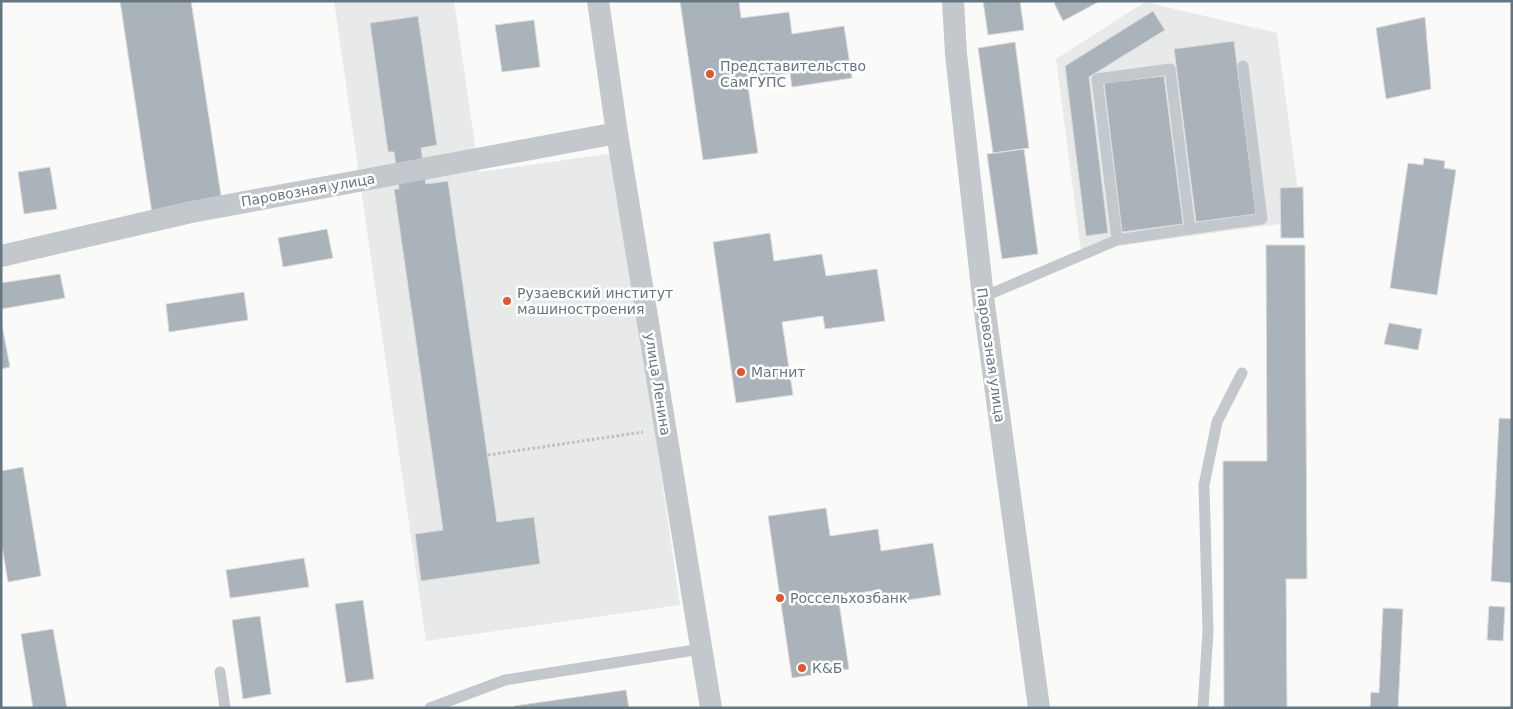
<svg xmlns="http://www.w3.org/2000/svg" width="1513" height="709" viewBox="0 0 1513 709" font-family="'DejaVu Sans',sans-serif">
<style>
.built{fill:#e8e9e9}
.building{fill:#aab3b9;stroke:#dcdcda}
.lines{fill:none;stroke-linecap:round;stroke-linejoin:round}
.path{stroke:#bbbfc2;stroke-width:3;stroke-dasharray:2.5 2.5;stroke-linecap:butt}
.service{stroke:#c3c8cc;stroke-width:11}
.minor{stroke:#c3c8cc;stroke-width:22}
.poi-dot{fill:#e4572e;stroke:#fff;stroke-width:2}
.labels{text-anchor:middle;dominant-baseline:central;stroke-width:5;stroke-linejoin:round;paint-order:stroke}
.poi-label{font-size:14px;fill:#657683;stroke:#fff;text-anchor:start}
.street-label{font-size:14px;fill:#657683;stroke:#fff}
</style>
<rect width="100%" height="100%" fill="#fafaf8"/>
<!-- built -->
<path class="built" d="M 334,1 L 454,1 L 479,172 L 615,153 L 680,605 L 426,641 Z
M 1145,2 L 1277,33 L 1302,221 L 1081,251 L 1056,59 Z"/>
<!-- building -->
<path class="building" d="M 120,1 L 191,1 L 222,202 L 152,213 Z
M 680,1 L 739,1 L 741,18 L 789,12 L 792,34 L 844,26 L 852,78 L 792,87 L 790,73 L 747,80 L 758,153 L 703,160 Z
M 983,1 L 1020,1 L 1024,30 L 988,35 Z
M 1058,1 L 1100,1 L 1063,21 L 1054,3 Z
M 1153,11 L 1165,30 L 1089,77 L 1108,233 L 1086,236 L 1065,66 Z
M 418,16 L 437,145 L 421,148 L 426,184 L 448,181 L 497,522 L 534,517 L 540,564 L 421,581 L 415,534 L 443,530 L 394,189 L 399,189 L 394,152 L 388,152 L 370,23 Z
M 1425,17 L 1431,89 L 1386,99 L 1376,28 Z
M 534,20 L 540,67 L 502,72 L 495,25 Z
M 1234,41 L 1256,214 L 1196,222 L 1174,49 Z
M 1015,42 L 1029,148 L 993,153 L 978,48 Z
M 1164,76 L 1183,224 L 1122,232 L 1104,83 Z
M 1024,149 L 1038,254 L 1002,259 L 987,154 Z
M 1424,158 L 1445,161 L 1444,168 L 1456,170 L 1437,295 L 1390,288 L 1408,163 L 1423,165 Z
M 50,167 L 57,209 L 24,214 L 18,172 Z
M 1303,187 L 1304,238 L 1281,238 L 1280,188 Z
M 327,229 L 333,258 L 283,267 L 278,238 Z
M 770,233 L 774,261 L 822,254 L 826,276 L 877,269 L 885,321 L 825,329 L 823,316 L 782,322 L 793,395 L 736,403 L 713,242 Z
M 1266,245 L 1305,245 L 1307,579 L 1286,579 L 1287,708 L 1224,708 L 1223,461 L 1267,461 Z
M 60,274 L 65,298 L 1,309 L 1,283 Z
M 244,292 L 248,320 L 169,332 L 166,304 Z
M 1,320 L 10,367 L 1,369 Z
M 1389,323 L 1422,329 L 1418,350 L 1384,344 Z
M 1499,418 L 1512,419 L 1512,583 L 1491,581 Z
M 23,467 L 41,576 L 8,582 L 1,540 L 1,471 Z
M 826,508 L 830,536 L 878,529 L 881,551 L 933,543 L 941,595 L 881,604 L 879,590 L 838,596 L 849,669 L 792,678 L 768,516 Z
M 304,558 L 309,587 L 230,598 L 226,570 Z
M 363,600 L 374,679 L 346,683 L 335,604 Z
M 1489,606 L 1505,607 L 1503,641 L 1487,640 Z
M 1383,608 L 1403,609 L 1398,708 L 1370,708 L 1371,692 L 1379,693 Z
M 260,616 L 271,694 L 243,699 L 232,620 Z
M 53,629 L 67,708 L 33,708 L 21,634 Z
M 626,690 L 629,708 L 514,708 L 514,706 Z"/>
<g class="lines">
<!-- path -->
<path class="path" d="M 488,455 L 643,432"/>
<!-- service -->
<path class="service" d="M 1190,229 L 1262,219 L 1243,66
M 983,297 L 1117,240 L 1097,79 L 1170,69 L 1190,229 L 1117,240
M 220,672 L 225,708
M 430,708 L 505,680 L 701,649
M 1203,708 L 1208,632 L 1204,485 L 1217,422 L 1242,373"/>
<!-- minor -->
<path class="minor" d="M 598,1 L 617,133 L 711,708
M 953,1 L 956,54 L 983,297 L 1039,708
M 1,256 L 191,212 L 617,133"/>
</g>
<!-- markers -->
<g class="poi-dot">
<circle cx="710" cy="74" r="5"/>
<circle cx="507" cy="301" r="5"/>
<circle cx="741" cy="372" r="5"/>
<circle cx="780" cy="598" r="5"/>
<circle cx="802" cy="668" r="5"/>
</g>
<g class="labels">
<!-- poi labels -->
<g class="poi-label">
<text x="720" y="66">Представительство<tspan x="720" dy="16">СамГУПС</tspan></text>
<text x="517" y="293">Рузаевский институт<tspan x="517" dy="16">машиностроения</tspan></text>
<text x="751" y="372">Магнит</text>
<text x="790" y="598">Россельхозбанк</text>
<text x="812" y="668">К&amp;Б</text>
</g>
<!-- street labels -->
<g class="street-label">
<text transform="translate(308 190) rotate(-10)">Паровозная улица</text>
<text transform="translate(991 355) rotate(82)">Паровозная улица</text>
<text transform="translate(658 384) rotate(81)">улица Ленина</text>
</g>
</g>
<!-- border -->
<rect width="1513" height="709" fill="none" stroke="#657683" stroke-width="5"/>
</svg>
